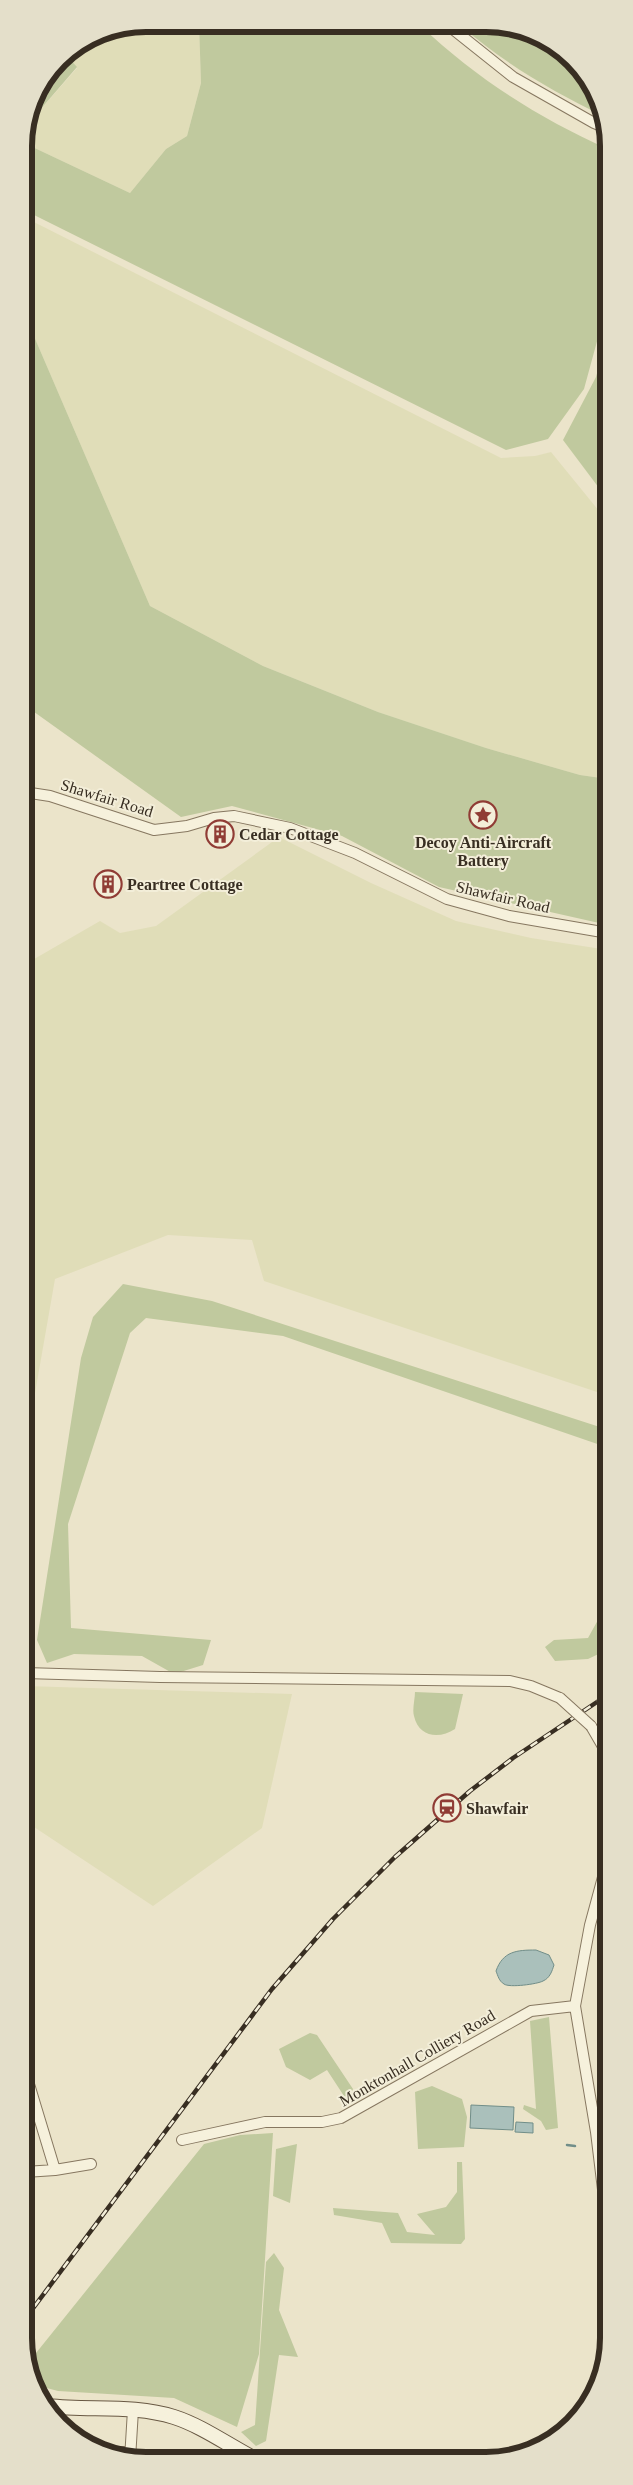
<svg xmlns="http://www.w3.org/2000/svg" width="633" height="2485" viewBox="0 0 633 2485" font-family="Georgia,serif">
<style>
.farmland{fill:#e0ddb8}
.green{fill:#c0c99e}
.water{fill:#aac0bb;stroke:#718e89}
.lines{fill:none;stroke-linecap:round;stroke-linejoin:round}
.stream{stroke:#718e89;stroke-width:2.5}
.street-casing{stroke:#867760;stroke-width:12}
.secondary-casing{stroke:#685843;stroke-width:16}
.street{stroke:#f6f1dc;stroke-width:10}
.secondary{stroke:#f6f1dc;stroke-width:14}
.rail-casing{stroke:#382e22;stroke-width:4.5}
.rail{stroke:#f3eed9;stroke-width:2.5;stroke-dasharray:8;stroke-linecap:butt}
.street-bridge-casing{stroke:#867760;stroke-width:12;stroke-linecap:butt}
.street-bridge{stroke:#f6f1dc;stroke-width:10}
.labels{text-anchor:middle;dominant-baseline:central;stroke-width:4;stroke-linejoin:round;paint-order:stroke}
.street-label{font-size:16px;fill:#382e22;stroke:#f3eed9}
.poi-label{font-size:16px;font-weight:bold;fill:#382e22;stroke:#f3eed9;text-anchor:start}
.rim{fill:none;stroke:#382e22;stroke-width:6}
</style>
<rect width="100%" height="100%" fill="#ebe4ca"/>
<!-- farmland -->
<path class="farmland" d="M 146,24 L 199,24 L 201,83 L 187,136 L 166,149 L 130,193 L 24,143 L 27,125 L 77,68 L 66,55 L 100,33 Z
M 24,217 L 501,458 L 535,456 L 551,452 L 608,522 L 608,779 L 580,775 L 486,748 L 378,712 L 263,666 L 150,606 L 24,313 Z
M 279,837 L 371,883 L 456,921 L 531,938 L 608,950 L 609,1396 L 264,1281 L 252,1240 L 168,1235 L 55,1279 L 24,1456 L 24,955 L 29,962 L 100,921 L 120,933 L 156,926 Z
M 25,1686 L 292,1694 L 262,1828 L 153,1906 L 25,1821 Z"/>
<!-- green -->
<path class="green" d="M 199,24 L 421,26 C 476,78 538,118 608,149 L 608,301 L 584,389 L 548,439 L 506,450 L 24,210 L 24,143 L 130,193 L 166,149 L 187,136 L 201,83 Z
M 461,26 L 511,26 L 574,60 L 597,92 L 604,116 C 553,92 504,63 461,26 Z
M 66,55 L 77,67 L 27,125 L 33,99 L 60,59 Z
M 24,313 L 150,606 L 263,666 L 378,712 L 486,748 L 580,775 L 608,779 L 608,925 L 439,887 L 342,836 L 232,806 L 181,817 L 30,709 L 24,716 Z
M 608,332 L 608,500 L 563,440 L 596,377 Z
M 123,1284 L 212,1301 L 609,1430 L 609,1448 L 283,1336 L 146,1318 L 130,1333 L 68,1524 L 71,1628 L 211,1640 L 203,1665 L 174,1674 L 142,1656 L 74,1654 L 47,1663 L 37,1640 L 81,1358 L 93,1317 Z
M 609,1600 L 609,1649 L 588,1659 L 555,1661 L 545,1647 L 554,1640 L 588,1638 Z
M 415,1692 L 463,1694 L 455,1729 C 440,1739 419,1738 414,1716 C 412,1710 415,1699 415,1692 Z
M 549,2017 L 558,2128 L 546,2130 L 541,2121 L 523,2109 L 524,2105 L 536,2109 L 530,2021 Z
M 310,2033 L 317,2035 L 353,2089 L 350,2097 L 344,2096 L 327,2070 L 310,2080 L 286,2067 L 279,2049 Z
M 609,2056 L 609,2148 L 603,2122 L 598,2058 Z
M 432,2086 L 462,2099 L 467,2117 L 464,2147 L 418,2149 L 415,2092 Z
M 273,2133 L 259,2354 L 237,2427 L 174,2398 L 58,2391 L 39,2386 L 28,2363 L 204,2144 L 240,2135 Z
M 297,2144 L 290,2203 L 273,2196 L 276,2149 Z
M 457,2162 L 462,2162 L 465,2239 L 461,2244 L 391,2243 L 382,2223 L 334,2215 L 333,2208 L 398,2213 L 407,2232 L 435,2235 L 417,2214 L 446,2207 L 457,2192 Z
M 274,2253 L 284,2268 L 279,2310 L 298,2357 L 279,2355 L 266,2441 L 256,2446 L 241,2432 L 255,2425 L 266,2262 Z"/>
<!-- water -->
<path class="water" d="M 536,1950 L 549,1955 L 554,1965 C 552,1971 550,1978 543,1981 C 538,1984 509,1988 504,1984 C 499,1981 498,1976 496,1971 C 503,1951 517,1950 536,1950 Z
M 471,2105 L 514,2107 L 513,2130 L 470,2128 Z
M 516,2122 L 533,2123 L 533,2133 L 515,2132 Z"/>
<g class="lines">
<!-- stream -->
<path class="stream" d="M 567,2145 L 575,2146"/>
<!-- street casing -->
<g class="street-casing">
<path id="street" d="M 449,26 L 513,77 L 594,123 L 608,129
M 24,792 L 50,796 L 154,830 L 187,826 L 214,818 L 234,816 L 290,828 L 355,853 L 447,899 L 509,916 L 608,933
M 25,1673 L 160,1677 L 510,1681 L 531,1686 L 560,1698
M 591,1726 L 609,1757
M 609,1855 L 590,1925 L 575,2006 L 596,2132 L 609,2239
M 25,2071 L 55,2170
M 182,2140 L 265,2122 L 322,2122 L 341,2118 L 531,2011 L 575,2006
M 25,2172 L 55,2170 L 91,2164
M 103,2452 L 131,2452
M 130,2459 L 133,2410"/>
</g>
<!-- secondary casing -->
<g class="secondary-casing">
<path id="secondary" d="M 48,2406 C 89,2411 134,2404 174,2417 C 202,2426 228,2445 255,2459"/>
</g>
<!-- street -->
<use href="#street" class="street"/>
<!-- secondary -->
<use href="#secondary" class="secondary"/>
<!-- rail casing -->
<g class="rail-casing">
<path id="rail" d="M 25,2319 L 272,1989 L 333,1919 L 395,1857 L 470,1791 L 513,1758 L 609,1694"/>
</g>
<!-- rail -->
<use href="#rail" class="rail"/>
<!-- street-bridge casing -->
<g class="street-bridge-casing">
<path id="street-bridge" d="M 560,1698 L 591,1726"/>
</g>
<!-- street-bridge -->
<use href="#street-bridge" class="street-bridge"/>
</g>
<!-- icons -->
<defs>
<g id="sight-ring" transform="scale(1.4375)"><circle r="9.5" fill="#f3eed9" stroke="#903c35" stroke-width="1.5"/><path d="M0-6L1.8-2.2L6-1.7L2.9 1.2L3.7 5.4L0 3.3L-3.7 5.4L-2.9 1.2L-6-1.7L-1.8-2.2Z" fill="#903c35"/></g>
<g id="building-ring" transform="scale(1.4375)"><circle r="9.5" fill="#f3eed9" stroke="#903c35" stroke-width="1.5"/><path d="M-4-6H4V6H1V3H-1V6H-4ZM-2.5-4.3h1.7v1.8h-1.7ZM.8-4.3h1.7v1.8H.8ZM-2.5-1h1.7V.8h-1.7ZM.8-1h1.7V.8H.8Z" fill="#903c35"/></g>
<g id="station-ring" transform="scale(1.4375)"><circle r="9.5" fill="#f3eed9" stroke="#903c35" stroke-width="1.5"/><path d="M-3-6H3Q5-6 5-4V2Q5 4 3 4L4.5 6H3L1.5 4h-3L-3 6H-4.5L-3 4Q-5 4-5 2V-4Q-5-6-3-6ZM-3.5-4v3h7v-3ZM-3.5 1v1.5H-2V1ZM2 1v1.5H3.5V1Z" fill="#903c35"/></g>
</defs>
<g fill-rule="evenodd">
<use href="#sight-ring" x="483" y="815"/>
<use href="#building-ring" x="220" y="834"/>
<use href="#building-ring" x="108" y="884"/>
<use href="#station-ring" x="447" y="1808"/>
</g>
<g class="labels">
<!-- street labels -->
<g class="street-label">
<text transform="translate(107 798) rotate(17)">Shawfair Road</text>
<text transform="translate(503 897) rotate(13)">Shawfair Road</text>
<text transform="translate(417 2058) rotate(-30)">Monktonhall Colliery Road</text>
</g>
<!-- poi labels -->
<g class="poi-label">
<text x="239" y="834">Cedar Cottage</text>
<text x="483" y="842" text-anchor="middle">Decoy Anti-Aircraft<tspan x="483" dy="18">Battery</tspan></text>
<text x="127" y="884">Peartree Cottage</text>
<text x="466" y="1808">Shawfair</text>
</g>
</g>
<!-- crop -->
<path d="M0 0H633V2485H0ZM146 32H486A114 114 0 0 1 600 146V2338A114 114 0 0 1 486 2452H146A114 114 0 0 1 32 2338V146A114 114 0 0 1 146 32Z" fill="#e4dfca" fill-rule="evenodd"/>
<path class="rim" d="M146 32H486A114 114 0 0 1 600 146V2338A114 114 0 0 1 486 2452H146A114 114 0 0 1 32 2338V146A114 114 0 0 1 146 32Z"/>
</svg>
